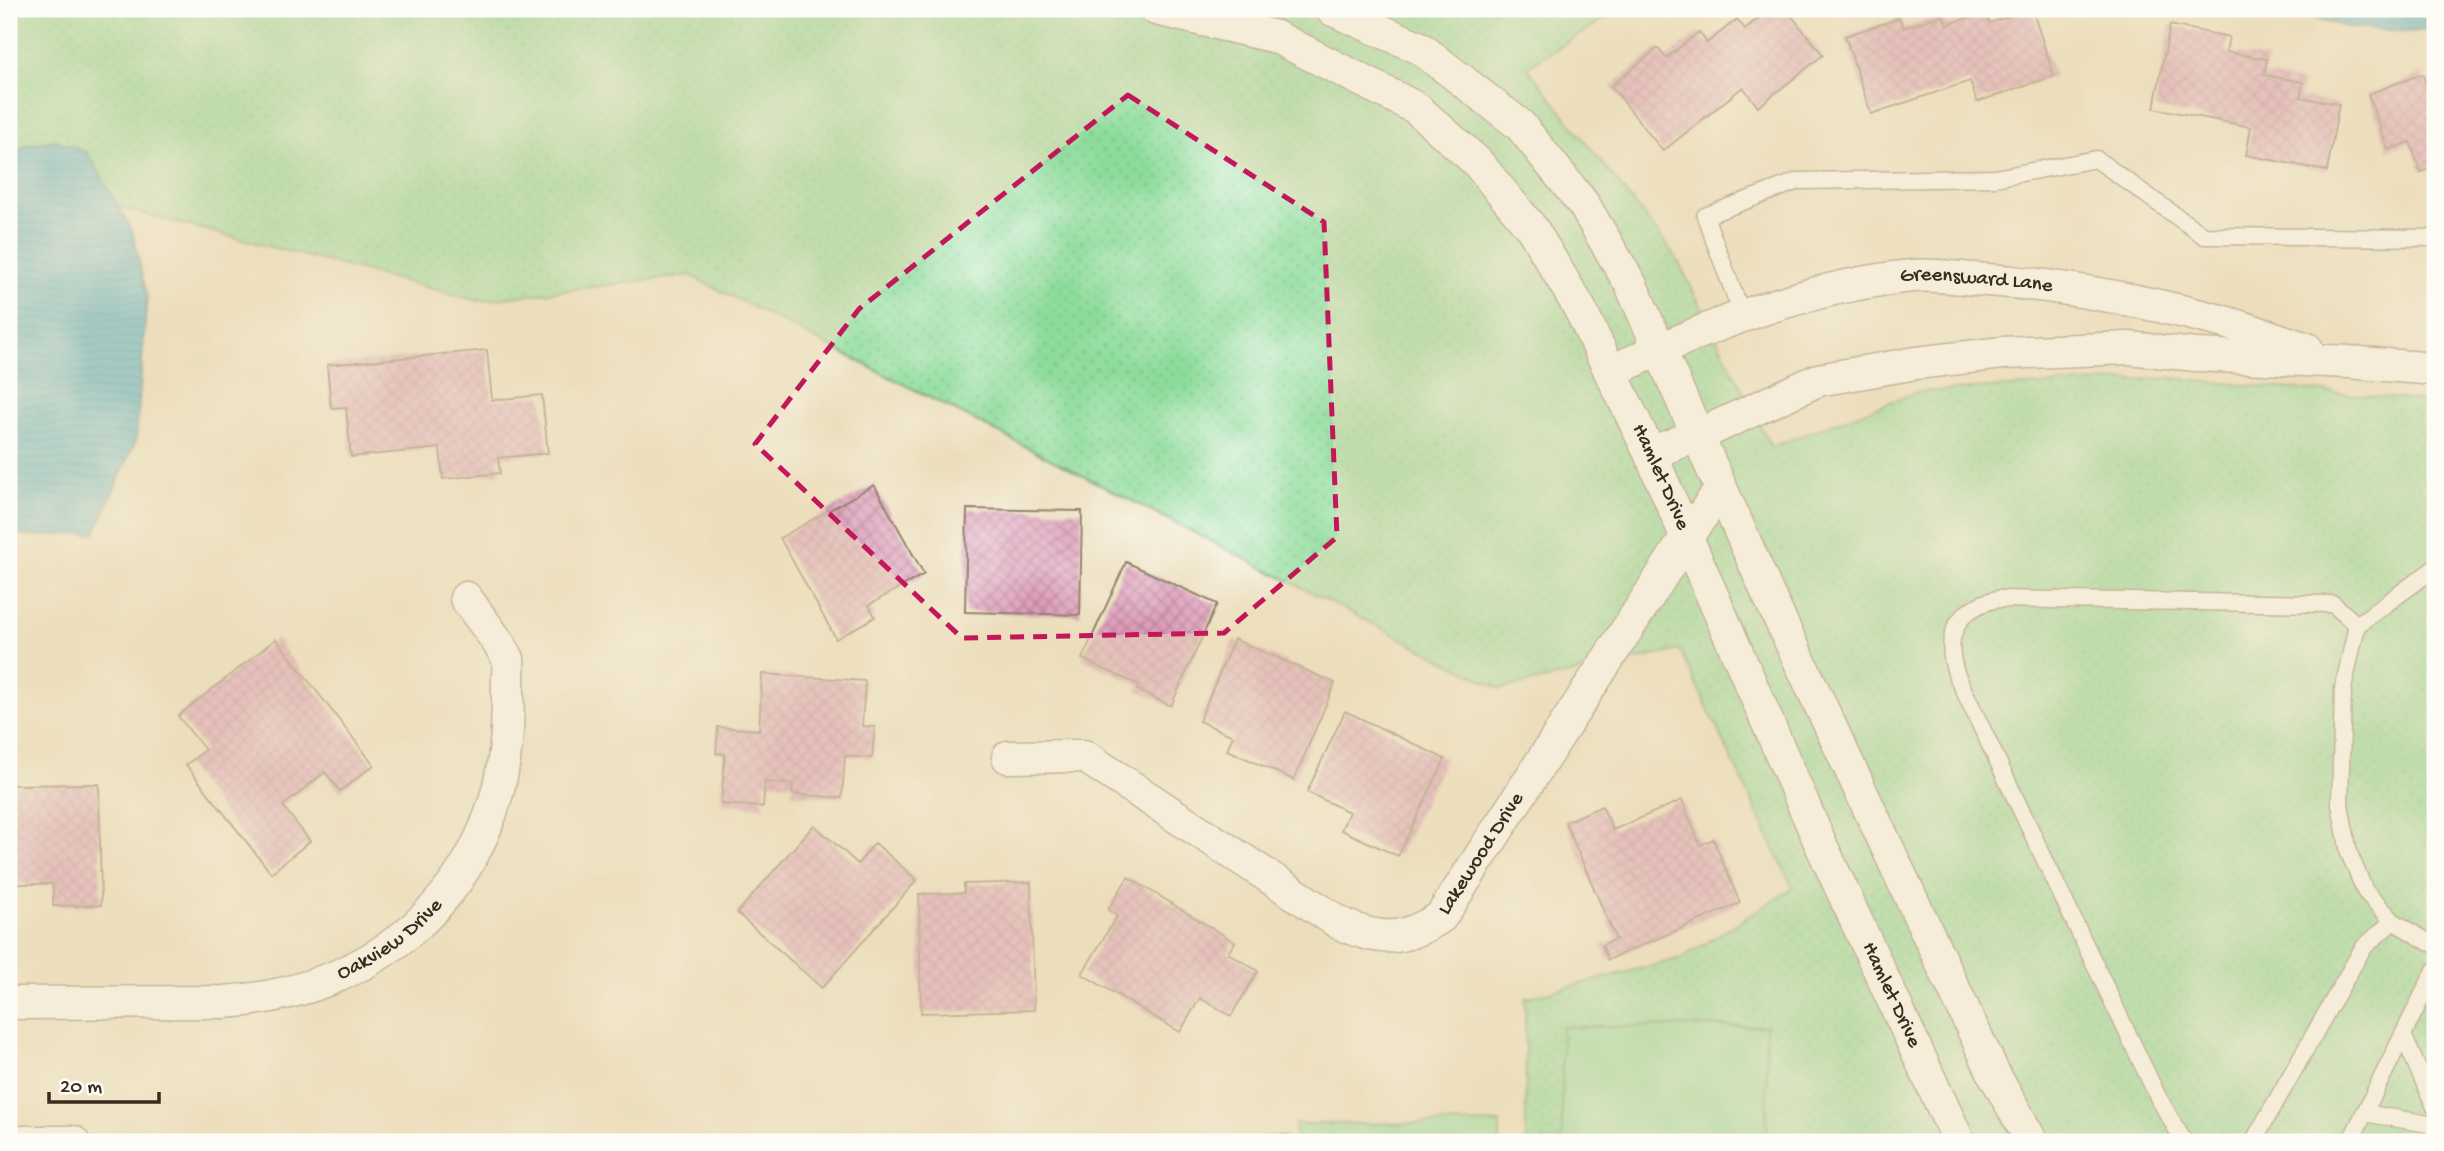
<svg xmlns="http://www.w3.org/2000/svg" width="2444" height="1151" viewBox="0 0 2444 1151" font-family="'Gochi Hand',sans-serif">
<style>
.grass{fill:url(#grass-dots);stroke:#64835c;stroke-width:2}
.pitch{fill:#8ddc9b;stroke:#64835c;stroke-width:2}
.water{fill:url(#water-rules);stroke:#466f76;stroke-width:2}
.building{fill:url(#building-cross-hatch)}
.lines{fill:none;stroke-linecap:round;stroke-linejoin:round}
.lane-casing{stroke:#94846d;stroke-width:19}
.street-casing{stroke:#94846d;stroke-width:35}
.lane{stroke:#fff;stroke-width:16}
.street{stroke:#fff;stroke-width:32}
.marked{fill:none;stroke:#c2185b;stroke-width:5;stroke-dasharray:14 9;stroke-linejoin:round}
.labels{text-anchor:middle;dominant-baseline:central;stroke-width:7;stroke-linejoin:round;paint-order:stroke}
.street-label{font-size:21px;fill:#3b2a1e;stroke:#fdfcf7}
</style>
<defs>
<pattern id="grass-dots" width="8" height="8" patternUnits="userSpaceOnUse" patternTransform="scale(1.75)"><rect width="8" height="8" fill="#8ddc9b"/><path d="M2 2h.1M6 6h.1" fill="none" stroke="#7bbd85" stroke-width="1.8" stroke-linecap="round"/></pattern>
<pattern id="water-rules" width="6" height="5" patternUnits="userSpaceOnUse" patternTransform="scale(1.75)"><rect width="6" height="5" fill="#50b4cf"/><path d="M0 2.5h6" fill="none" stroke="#4493a7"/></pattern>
<pattern id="building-cross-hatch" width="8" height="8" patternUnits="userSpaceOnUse" patternTransform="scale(1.75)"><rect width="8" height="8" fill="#de9dba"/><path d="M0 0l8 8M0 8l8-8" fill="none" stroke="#b58097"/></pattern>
</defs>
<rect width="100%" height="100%" fill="#fdfcf7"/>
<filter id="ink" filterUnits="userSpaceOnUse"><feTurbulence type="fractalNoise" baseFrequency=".0143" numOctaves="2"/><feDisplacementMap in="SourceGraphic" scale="14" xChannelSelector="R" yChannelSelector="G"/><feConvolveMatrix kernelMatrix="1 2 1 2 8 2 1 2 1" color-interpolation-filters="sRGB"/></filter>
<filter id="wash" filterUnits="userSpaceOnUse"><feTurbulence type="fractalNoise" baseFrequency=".00686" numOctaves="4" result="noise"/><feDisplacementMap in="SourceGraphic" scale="28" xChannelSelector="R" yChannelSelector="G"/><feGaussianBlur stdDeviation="1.57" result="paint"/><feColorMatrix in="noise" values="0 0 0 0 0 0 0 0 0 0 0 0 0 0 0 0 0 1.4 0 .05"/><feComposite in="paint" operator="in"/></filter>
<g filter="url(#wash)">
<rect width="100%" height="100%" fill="#ecdebc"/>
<!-- grass -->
<path class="grass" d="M 9,9 L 1621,9 L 1527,67 L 1676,257 L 1771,447 L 1917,392 L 2170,378 L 2435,402 L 2435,1142 L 1526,1142 L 1525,998 L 1682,958 L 1793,888 L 1680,650 L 1500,689 L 690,275 L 479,301 L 140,213 L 9,176 Z"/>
<!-- pitch -->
<path class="pitch" d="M 1766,1026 L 1767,1142 L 1562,1142 L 1562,1027 Z
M 1500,1123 L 1500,1142 L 1296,1142 L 1295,1124 Z"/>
<!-- water -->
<path class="water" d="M 2284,9 L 2435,9 L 2435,29 L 2409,32 L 2346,27 Z
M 56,140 L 87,152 L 132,230 L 147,297 L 136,440 L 95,533 L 33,536 L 9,533 L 9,158 L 24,146 Z"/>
<g id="blocks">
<!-- building -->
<path class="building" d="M 1770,9 L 1786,9 L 1823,55 L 1758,107 L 1743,87 L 1663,151 L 1611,86 L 1658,48 L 1666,58 L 1699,32 L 1707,43 L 1737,19 L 1745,29 Z
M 2032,9 L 2054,76 L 1977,102 L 1970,81 L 1871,114 L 1845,36 L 1900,18 L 1903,28 L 1943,15 L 1947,25 L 1985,12 L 1989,23 Z
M 2170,25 L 2229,37 L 2226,52 L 2267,59 L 2264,75 L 2303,82 L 2300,97 L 2339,104 L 2327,171 L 2246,155 L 2251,127 L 2154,108 Z
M 2422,74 L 2426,83 L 2435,80 L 2435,167 L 2421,172 L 2410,142 L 2388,150 L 2368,94 Z
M 487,350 L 492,400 L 542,395 L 548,453 L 498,458 L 500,473 L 443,479 L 440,448 L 351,457 L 346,407 L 331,408 L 327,365 Z
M 874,485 L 924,574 L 869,605 L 875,617 L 836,639 L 780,538 Z
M 967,509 L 1082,511 L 1080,615 L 965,612 Z
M 1126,562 L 1217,604 L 1171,706 L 1137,690 L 1139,685 L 1082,659 Z
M 276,639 L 374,765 L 340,791 L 325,772 L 283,806 L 310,841 L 271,873 L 186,765 L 205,750 L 178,716 Z
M 1234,639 L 1335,683 L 1294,780 L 1227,750 L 1233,736 L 1199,721 Z
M 762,674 L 865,681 L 862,726 L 875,727 L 872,758 L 845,756 L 842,798 L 792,794 L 793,784 L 765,782 L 763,807 L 721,804 L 725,754 L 716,753 L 718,727 L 759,730 Z
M 1345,711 L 1445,759 L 1398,856 L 1341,830 L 1349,812 L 1307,792 Z
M 99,784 L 101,905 L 53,906 L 53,884 L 16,884 L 17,888 L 9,889 L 9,785 Z
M 1682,800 L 1700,845 L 1713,839 L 1740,903 L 1608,960 L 1602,945 L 1616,939 L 1565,822 L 1602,806 L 1613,830 Z
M 814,825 L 858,864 L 875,843 L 917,880 L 822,988 L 737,913 Z
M 1128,877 L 1235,942 L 1228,953 L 1258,971 L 1231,1016 L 1200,998 L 1180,1032 L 1082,974 L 1117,916 L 1108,910 Z
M 1031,882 L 1034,1010 L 921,1013 L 919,894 L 964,893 L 964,884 Z
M 1259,1135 L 1287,1135 L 1287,1142 L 1260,1142 Z"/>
</g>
</g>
<g filter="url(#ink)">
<use href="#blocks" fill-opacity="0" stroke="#94846d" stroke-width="2"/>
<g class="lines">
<!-- lane casing -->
<g class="lane-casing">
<path id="lane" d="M 1743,317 L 1705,216 L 1798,181 L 1995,178 L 2096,159 L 2204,236 L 2435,238
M 2435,568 L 2357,625 L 2343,689 L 2340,804 L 2349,853 L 2365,891 L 2393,921 L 2428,942 L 2435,944
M 2403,1035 L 2435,1107
M 2364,1113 L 2435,1125
M 2184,1142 L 2158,1097 L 1957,676 C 1943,637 1955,609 1997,599 L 2333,604 L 2357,625
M 2253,1142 L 2363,948 L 2393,921
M 2350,1142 L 2435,970"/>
</g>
<!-- street casing -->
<g class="street-casing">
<g id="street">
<path id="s1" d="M 1156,9 L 1276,37 L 1416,108 L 1477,162 L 1533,230 L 1579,307 L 1650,453 L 1822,847 L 1959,1142"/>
<path d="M 1331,9 L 1420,48 L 1520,125 L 1584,205 L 1631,285 L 1768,594 L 1994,1074 L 2032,1142"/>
<path id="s2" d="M 1610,372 C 1705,327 1807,286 1912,276 C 1932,274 1955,278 1975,279 C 2052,284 2131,298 2205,317 C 2240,325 2273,338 2307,349"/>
<path d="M 1650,453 L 1699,435 L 1818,380 L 1916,363 L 2003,353 L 2129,348 L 2196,355 L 2348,362 L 2435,369"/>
<path id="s3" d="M 1008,757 L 1084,756 L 1341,924 C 1382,942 1403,941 1441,917 L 1688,535 L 1721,489"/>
<path id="s4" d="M 9,1003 L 223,1002 C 372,994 491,896 506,744 C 508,723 508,702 508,680 C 508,674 509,665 508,659 C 504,648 474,610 466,598"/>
<path d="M 9,1142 L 73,1142"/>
</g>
</g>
<!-- lane -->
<use href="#lane" class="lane"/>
<!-- street -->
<use href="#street" class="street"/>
</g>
</g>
<!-- marked area -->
<path d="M0 0H2444V1151H0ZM 1128,95 L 1324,222 L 1337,537 L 1224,633 L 962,638 L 755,444 L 859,309 Z" fill="#ecdebc" fill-opacity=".55" fill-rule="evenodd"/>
<path class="marked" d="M 1128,95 L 1324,222 L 1337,537 L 1224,633 L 962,638 L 755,444 L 859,309 Z"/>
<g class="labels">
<!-- street labels -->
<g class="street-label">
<text stroke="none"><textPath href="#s2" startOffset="383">Greensward Lane</textPath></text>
<text stroke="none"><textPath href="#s1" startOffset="728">Hamlet Drive</textPath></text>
<text stroke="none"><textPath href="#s3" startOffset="564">Lakewood Drive</textPath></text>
<text stroke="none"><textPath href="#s4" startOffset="396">Oakview Drive</textPath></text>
<text stroke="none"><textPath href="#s1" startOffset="1295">Hamlet Drive</textPath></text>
</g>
</g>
<!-- margin -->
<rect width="2444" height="1151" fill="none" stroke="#fdfcf7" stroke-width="35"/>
<!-- scale -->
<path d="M49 1092v10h110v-10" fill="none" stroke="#3b2a1e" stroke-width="3.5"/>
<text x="60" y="1092" font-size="21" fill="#3b2a1e" stroke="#fdfcf7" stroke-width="5" paint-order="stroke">20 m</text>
</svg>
